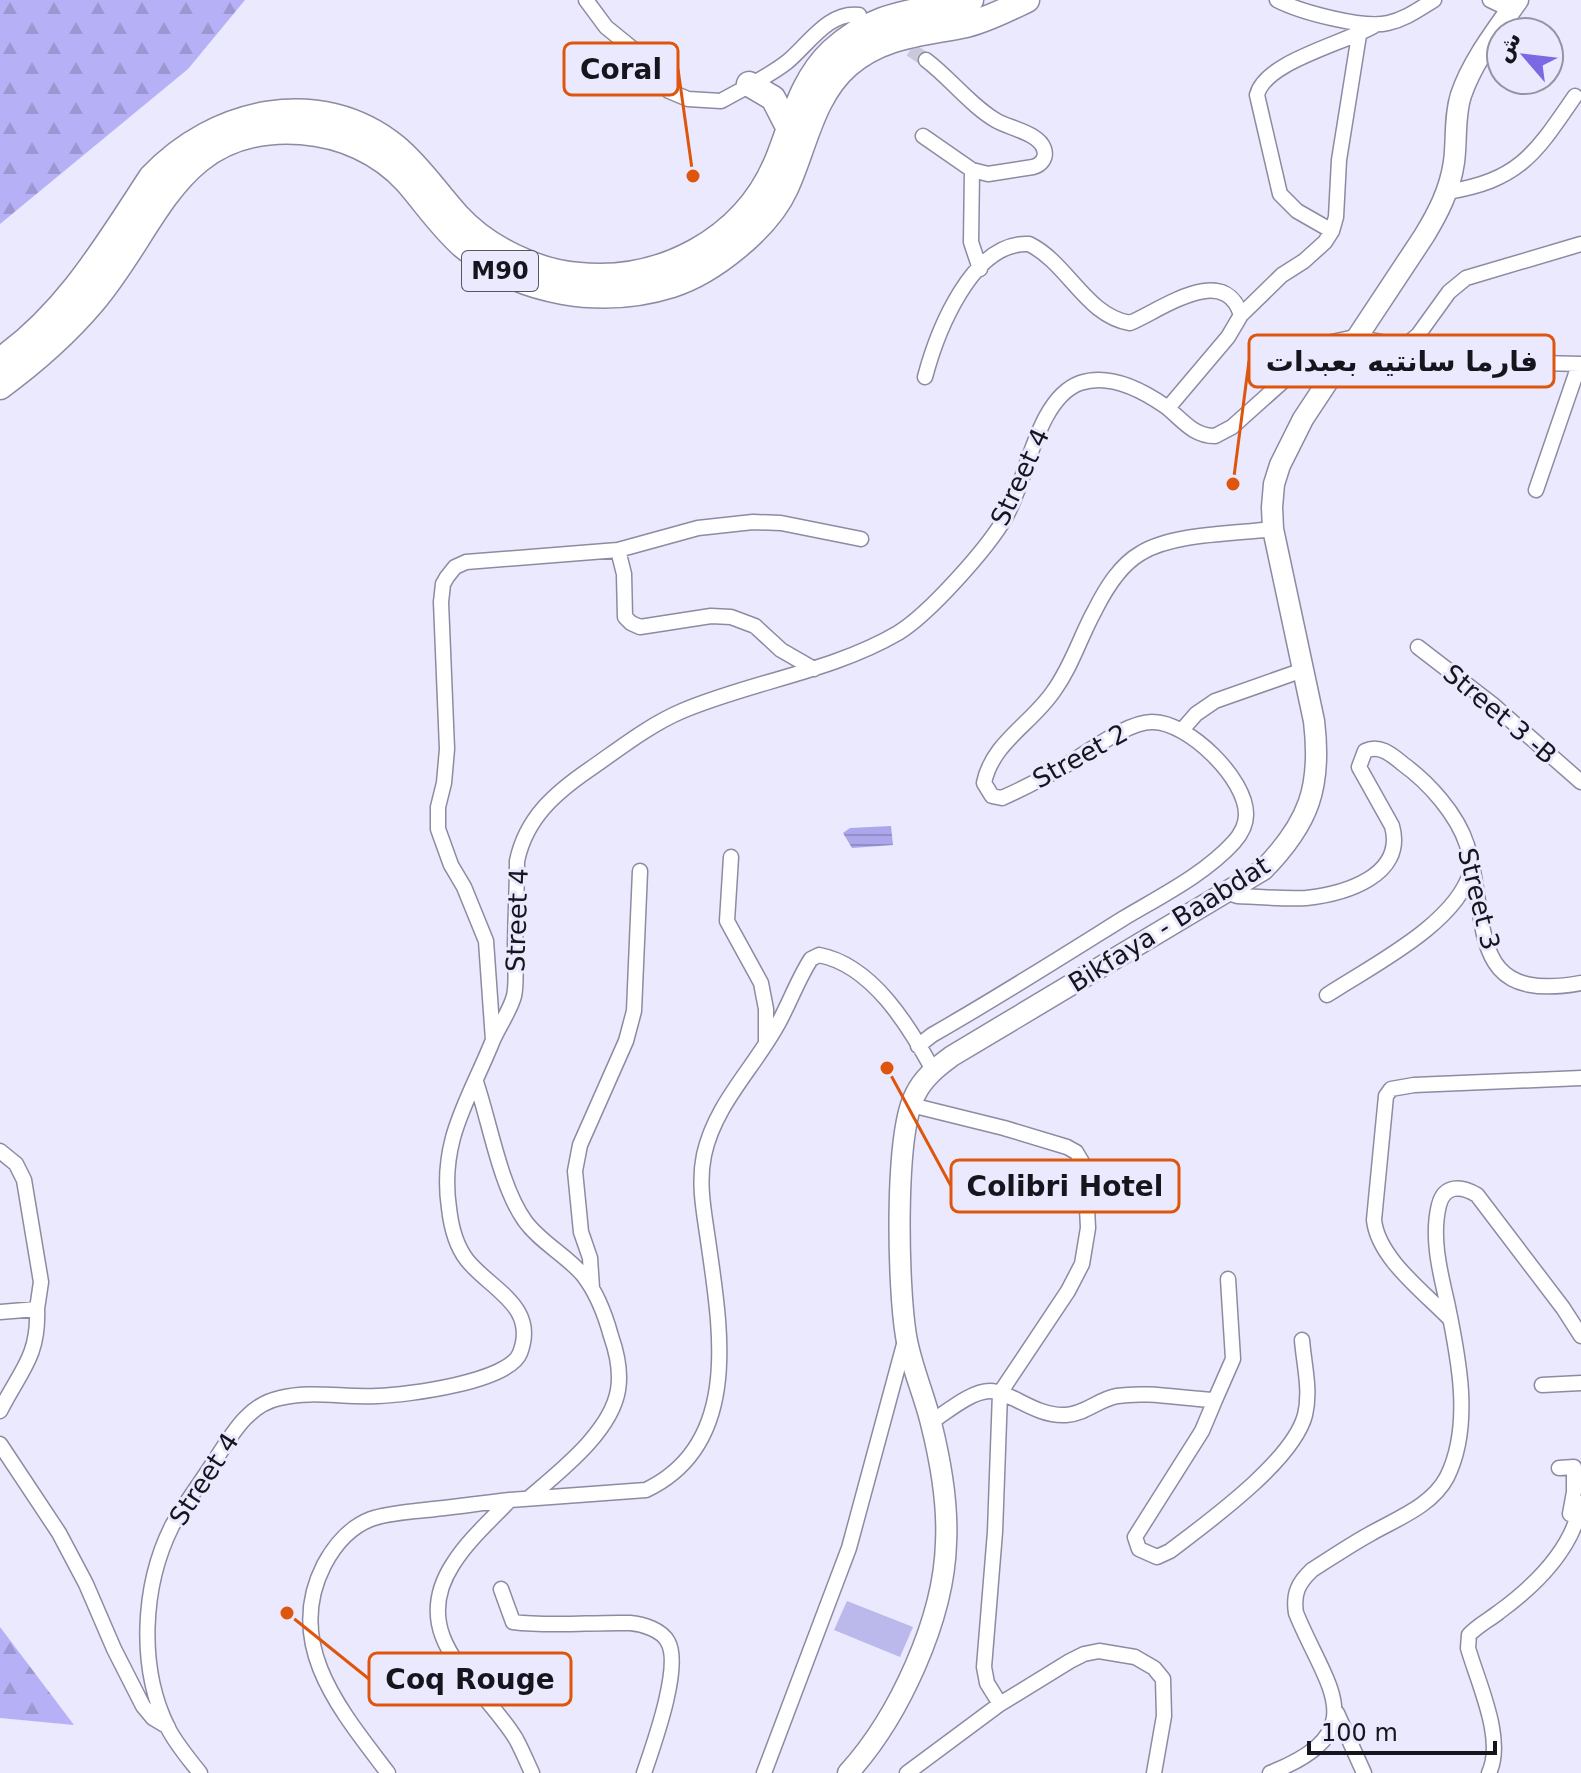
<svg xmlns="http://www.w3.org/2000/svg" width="1581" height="1773" viewBox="0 0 1581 1773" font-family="'DejaVu Sans',Vazirmatn,sans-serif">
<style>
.forest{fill:url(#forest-firs)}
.park{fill:#bbb8eb}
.water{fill:url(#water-rules)}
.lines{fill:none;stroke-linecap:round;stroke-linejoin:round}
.minor-tunnel{stroke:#cac9dc;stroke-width:14;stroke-dasharray:14 7;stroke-linecap:butt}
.minor-casing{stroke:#8c8ba2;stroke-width:17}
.secondary-casing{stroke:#8c8ba2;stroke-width:23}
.motorway-casing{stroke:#8c8ba2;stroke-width:27}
.minor{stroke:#fff;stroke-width:14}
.secondary{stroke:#fff;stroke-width:20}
.motorway{stroke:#fff;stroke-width:24}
.labels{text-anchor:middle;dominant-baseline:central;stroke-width:6;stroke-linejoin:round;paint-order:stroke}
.shield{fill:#eae9fe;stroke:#565561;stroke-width:2}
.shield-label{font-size:24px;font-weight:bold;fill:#16151e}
.street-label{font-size:26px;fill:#16151e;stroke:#eae9fe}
.leader{fill:none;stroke:#de560d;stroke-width:3}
.callout-dot{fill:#de560d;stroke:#eae9fe;stroke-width:3}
.callout{fill:#eae9fe;stroke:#de560d;stroke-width:3}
.callout-label{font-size:28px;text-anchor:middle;font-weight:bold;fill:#16151e}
</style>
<defs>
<pattern id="forest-firs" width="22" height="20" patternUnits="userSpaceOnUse" patternTransform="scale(2)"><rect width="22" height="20" fill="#b6b1f6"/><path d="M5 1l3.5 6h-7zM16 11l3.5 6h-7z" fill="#9c97d2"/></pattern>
<pattern id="water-rules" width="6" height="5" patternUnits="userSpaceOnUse" patternTransform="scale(2)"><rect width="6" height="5" fill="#aca6eb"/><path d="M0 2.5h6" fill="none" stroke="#938ec9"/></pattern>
</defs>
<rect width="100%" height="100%" fill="#eae9fe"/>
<!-- forest -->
<path class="forest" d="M 0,0 L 245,0 L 188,69 L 0,224 Z
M 0,1627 L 74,1725 L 0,1718 Z"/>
<!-- park -->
<path class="park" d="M 847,1601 L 913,1627 L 900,1657 L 834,1630 Z"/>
<!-- water -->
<path class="water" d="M 891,826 L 893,845 L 852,848 L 843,833 L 850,828 Z"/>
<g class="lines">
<!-- minor-tunnel -->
<path class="minor-tunnel" d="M 893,38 L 926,60"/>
<!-- minor casing -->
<g class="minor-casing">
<path id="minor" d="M 586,0 L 606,27 L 649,62 L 657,78 L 669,91 L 688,99 L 721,101 C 742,89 768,77 787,62 C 808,45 828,11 859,15
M 1277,0 C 1300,12 1364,29 1388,23 C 1406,19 1419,9 1434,0
M 1490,0 L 1511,10
M 923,136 L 972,170 L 988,174 L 1033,167 C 1041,165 1047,158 1044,149 C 1039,133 1009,128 997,121 C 971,106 950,78 926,60
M 972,170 L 971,242 L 980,269
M 1447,192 C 1520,180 1535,154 1575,96
M 1332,231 L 1297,211 L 1280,194 L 1257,95 C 1265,61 1347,43 1375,25
M 1241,315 L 1282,275 L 1304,261 L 1325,242 L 1332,231 L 1336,217 L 1339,160 L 1359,35
M 1540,363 L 1581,364
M 925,377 C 937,332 972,241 1029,244 C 1068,263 1086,316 1130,323 C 1161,310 1224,262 1241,315 L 1228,337 L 1168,408
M 1536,490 L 1579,365
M 618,550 L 624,574 L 625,617 L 631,623 L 640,627 L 711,616 L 731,617 L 755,626 L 781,650 L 814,669
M 1418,647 L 1492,704 L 1581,782
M 1182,730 L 1196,714 L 1215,701 L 1303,670
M 731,857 L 727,921 L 761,983 L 766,1009 L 766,1041
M 1228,893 L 1238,896 C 1260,897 1283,899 1306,898 C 1344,894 1406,876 1392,826 L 1359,767 L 1365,751 C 1380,744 1392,755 1403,764 C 1429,783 1457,814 1467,845 C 1490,923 1465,1004 1581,983
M 1327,995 C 1373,965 1456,924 1471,871
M 493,1040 L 486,941 L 464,887 L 451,865 L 438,829 L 438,807 L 444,783 L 447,749 L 441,602 L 443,584 L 447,577 L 455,567 L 466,562 L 618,550 L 698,528 L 753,522 L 781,523 L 861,539
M 918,1046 L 932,1035 C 997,998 1060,958 1124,918 C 1161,896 1205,874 1234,842 C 1241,834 1246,825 1246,815 C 1247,779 1188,722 1153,722 C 1127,721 1085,755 1061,768 C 1042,779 1022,789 1002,798 L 992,796 L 984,783 C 992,743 1031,724 1053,692 C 1072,666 1080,637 1095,610 C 1106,588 1120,565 1141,553 C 1174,533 1235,534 1273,529
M 476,1082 C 490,1123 500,1186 525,1221 C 540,1242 566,1255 583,1275 C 597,1293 605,1314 611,1336 C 617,1353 621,1372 618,1390 C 611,1432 560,1471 530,1497
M 911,1105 L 1004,1128 L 1067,1147 L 1076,1152 L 1085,1167 L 1088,1228 L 1082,1264 L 1068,1291 L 1000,1393 L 995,1532 L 984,1667 L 987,1683 L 1000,1704
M 0,1151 L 16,1164 L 24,1180 L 41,1282 L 37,1309
M 592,1288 L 590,1258 L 581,1232 L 575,1171 L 580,1145 L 626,1041 L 634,1011 L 640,871
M 0,1312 L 37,1309 C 39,1357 20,1371 0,1411
M 1450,1319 C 1424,1292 1378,1258 1374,1220 L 1386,1096 L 1391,1089 L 1414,1085 L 1581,1078
M 1542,1385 L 1581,1383
M 1215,1400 L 1202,1431 L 1135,1537 L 1139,1549 L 1157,1557 L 1170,1551 C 1208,1522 1293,1461 1305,1415 C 1311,1390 1304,1365 1302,1340
M 931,1422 C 947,1412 971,1391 990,1391 C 1011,1391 1035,1417 1066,1415 C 1085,1414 1099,1399 1117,1396 C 1149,1391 1183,1399 1215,1400 L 1233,1359 L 1228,1279
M 0,1444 L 59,1533 L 86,1584 L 114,1649 L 143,1706 L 153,1718 L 168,1727
M 1559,1468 L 1574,1467 L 1574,1492 L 1570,1514
M 501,1589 L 513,1622 C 552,1627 591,1622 630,1623 C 643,1624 662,1630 668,1642 C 682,1667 653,1746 644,1773
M 1337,1713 L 1364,1773
M 200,1773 C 189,1759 176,1744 168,1728 C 138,1668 142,1586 172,1526 C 184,1505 199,1485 212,1465 C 230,1438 246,1405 280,1398 C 312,1390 345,1398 377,1396 C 407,1395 509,1382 520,1353 C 538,1306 491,1290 467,1260 C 456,1246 451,1226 449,1208 C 439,1140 469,1100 493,1040 C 499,1026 510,1011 514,996 C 517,983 515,966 515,953 C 515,922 517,892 517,861 C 526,818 555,793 590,769 C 619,749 649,725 682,711 C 753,681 831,672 898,633 C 929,614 987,549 1005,518 C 1027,482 1036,399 1080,383 C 1109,373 1142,390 1165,406 C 1181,418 1192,436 1215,436 L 1232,427 L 1318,350 L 1332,342 L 1355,337 L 1392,344 L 1407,344 L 1418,335 L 1449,292 L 1466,278 L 1581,244
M 388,1773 C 342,1712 283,1645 324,1565 C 334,1546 350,1527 371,1519 C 388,1513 408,1512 425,1510 C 454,1507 482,1503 510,1500
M 532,1773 C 527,1762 522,1750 516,1739 C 482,1683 405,1638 453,1564 C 468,1540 491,1520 510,1500 L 646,1490 C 743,1444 720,1326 708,1240 C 704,1212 698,1184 704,1155 C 715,1104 754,1068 778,1024 C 790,1002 798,979 811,959 L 819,955 C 872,965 909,1026 933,1070
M 764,1773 L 849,1548 L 906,1337
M 907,1773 L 1000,1704 L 1070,1661 L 1084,1654 L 1099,1651 L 1135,1657 L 1154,1668 L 1163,1679 L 1164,1716 L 1154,1773
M 1270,1773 C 1376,1731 1326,1687 1296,1613 C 1293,1594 1298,1583 1312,1570 C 1331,1558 1350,1545 1370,1534 C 1396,1519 1432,1506 1447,1477 C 1473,1425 1458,1355 1447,1302 C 1440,1272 1431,1237 1439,1205 C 1444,1185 1461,1185 1477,1195 L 1563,1308 L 1581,1336
M 1489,1773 C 1505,1739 1478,1683 1468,1648 L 1469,1635 C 1477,1626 1489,1620 1499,1612 C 1536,1585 1573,1549 1581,1503"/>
</g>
<!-- secondary casing -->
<g class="secondary-casing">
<path id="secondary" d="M 848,1773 C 899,1717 944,1619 946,1543 C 948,1506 940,1459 931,1423 C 924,1394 911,1366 906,1336 C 898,1288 894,1136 915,1095 C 923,1078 937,1067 952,1056 L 1263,870 C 1309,823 1322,787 1314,721 L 1273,529 L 1272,507 L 1274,484 L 1280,465 L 1303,419 L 1424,236 C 1438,213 1450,190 1454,162 C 1457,140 1454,117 1461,95 C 1473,60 1497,30 1518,0"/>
</g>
<!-- motorway casing -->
<g class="motorway-casing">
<path id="motorway" d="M 749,84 L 773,98 L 788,127
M 0,360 C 67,313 107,244 151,177 C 214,110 320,85 396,147 C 420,167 436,192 457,215 C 486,247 536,272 579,275 C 661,283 743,240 776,163 C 792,125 800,81 832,51 C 877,10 917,13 971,0
M 0,387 C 34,362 66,334 93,302 C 158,226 176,123 301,132 C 341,135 380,152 407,182 C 426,204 442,228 464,247 C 520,294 602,307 672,285 C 713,272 768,228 786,188 C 805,147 812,96 848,65 C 882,35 923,34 966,25 C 987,20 1008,9 1027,0"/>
</g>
<!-- minor -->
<use href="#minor" class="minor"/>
<!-- secondary -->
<use href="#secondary" class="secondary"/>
<!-- motorway -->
<use href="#motorway" class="motorway"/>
</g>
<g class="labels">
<!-- shield labels -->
<rect class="shield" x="462" y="251" width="76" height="40" rx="6"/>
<g class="shield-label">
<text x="500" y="271">M90</text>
</g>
<!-- street labels -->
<g class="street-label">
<text transform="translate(1020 477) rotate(-65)">Street 4</text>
<text transform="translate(1500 714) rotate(40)">Street 3 -B</text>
<text transform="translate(1080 756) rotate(-29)">Street 2</text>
<text transform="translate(1479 899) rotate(76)">Street 3</text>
<text transform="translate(517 920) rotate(-88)">Street 4</text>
<text transform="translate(1169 924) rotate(-32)">Bikfaya - Baabdat</text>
<text transform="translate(204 1479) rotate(-57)">Street 4</text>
</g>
</g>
<!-- callouts -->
<path class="leader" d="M693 176L678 69M1233 484L1249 361M887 1068L951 1186M287 1613L369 1679"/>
<g class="callout-dot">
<circle cx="693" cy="176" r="8"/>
<circle cx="1233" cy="484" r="8"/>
<circle cx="887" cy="1068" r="8"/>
<circle cx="287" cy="1613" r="8"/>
</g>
<g class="callout">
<rect x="564" y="43" width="114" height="52" rx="8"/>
<rect x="1249" y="335" width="305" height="52" rx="8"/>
<rect x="951" y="1160" width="228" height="52" rx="8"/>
<rect x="369" y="1653" width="202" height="52" rx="8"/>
</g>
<g class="callout-label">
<text x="621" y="79">Coral</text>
<text x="1402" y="371">فارما سانتيه بعبدات</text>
<text x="1065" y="1196">Colibri Hotel</text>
<text x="470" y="1689">Coq Rouge</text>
</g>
<!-- north arrow -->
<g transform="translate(1525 56) rotate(298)"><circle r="38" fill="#eae9fe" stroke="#9594a4" stroke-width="2"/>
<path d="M0-6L14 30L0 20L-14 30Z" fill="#7d68e3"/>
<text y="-12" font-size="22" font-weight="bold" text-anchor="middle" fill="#16151e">ش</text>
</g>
<!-- scale -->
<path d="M1309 1741v12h186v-12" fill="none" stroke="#16151e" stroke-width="4"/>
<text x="1321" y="1741" font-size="24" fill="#16151e" stroke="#eae9fe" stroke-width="6" paint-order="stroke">100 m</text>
</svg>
